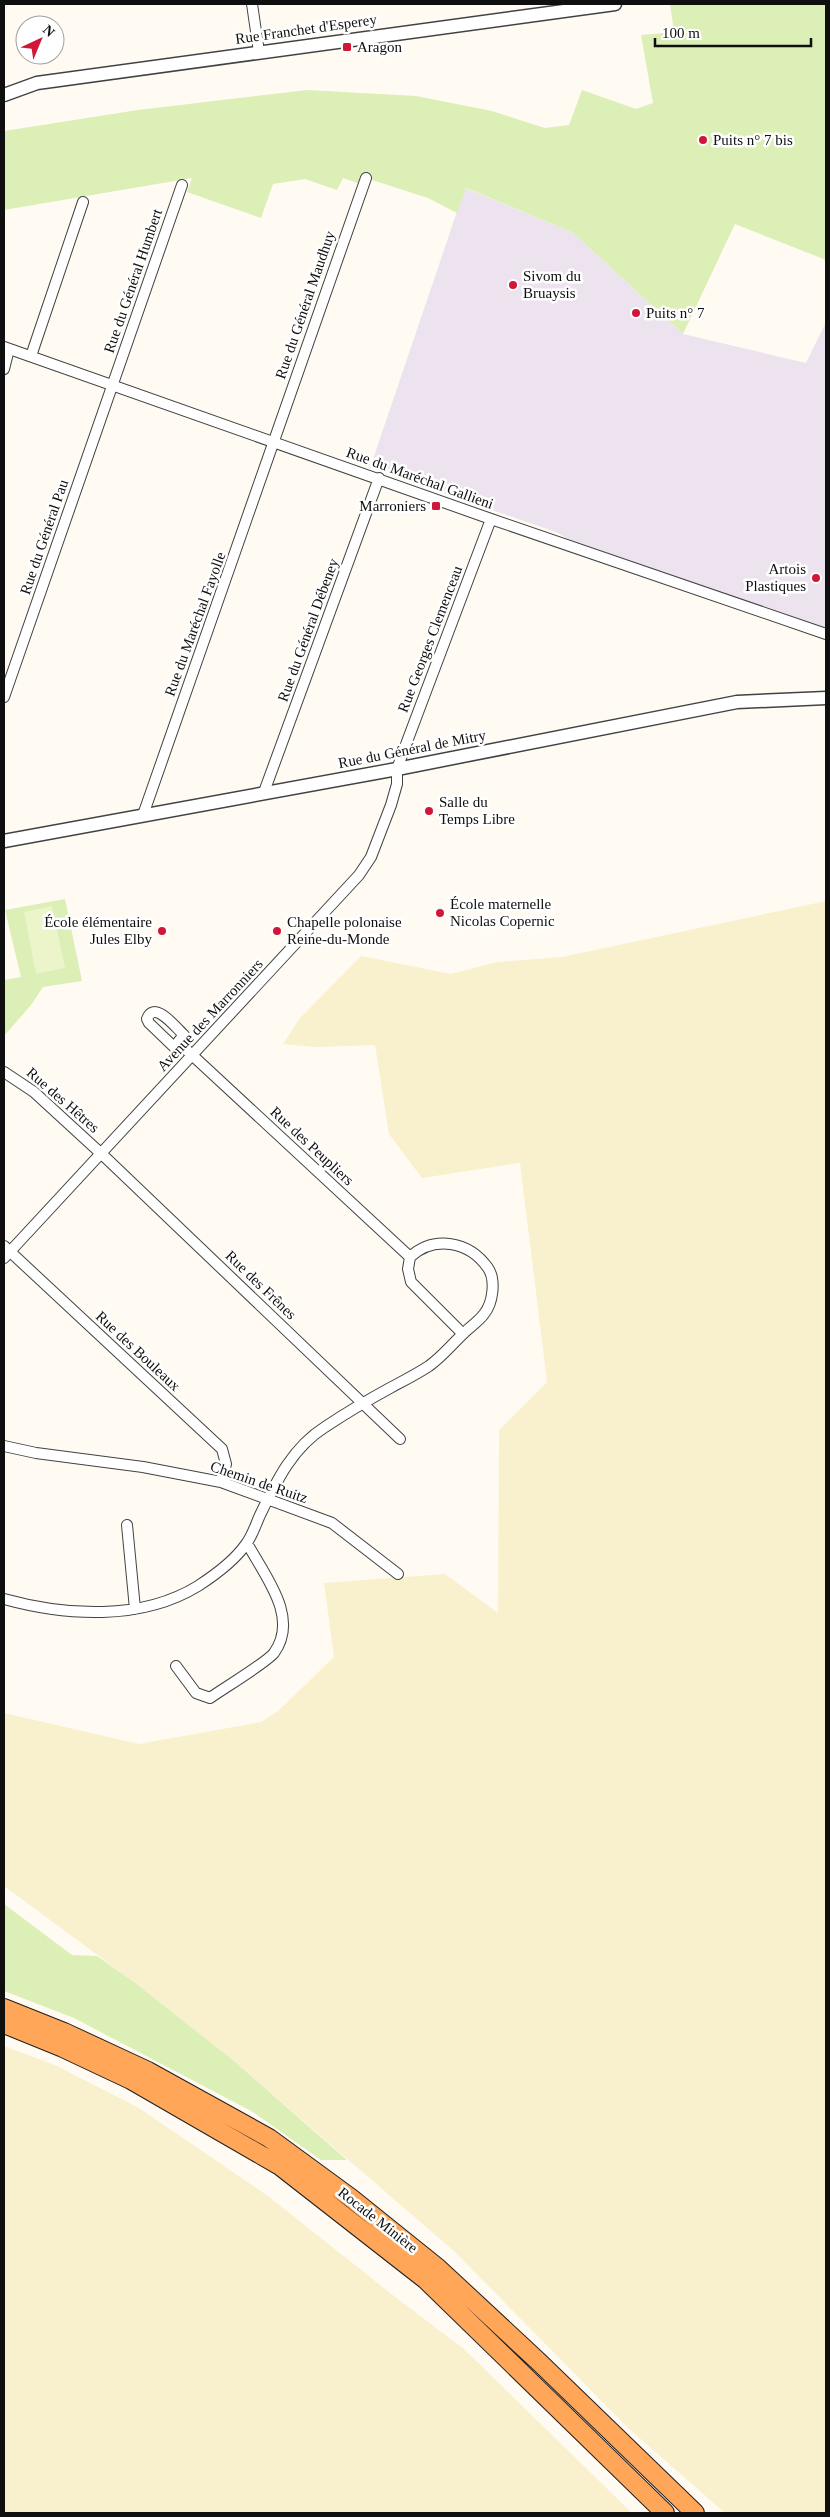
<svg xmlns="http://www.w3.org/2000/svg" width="830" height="2517" viewBox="0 0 830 2517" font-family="Georgia,serif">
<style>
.industrial{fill:#ece3ef}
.farmland{fill:#f9f0ce}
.green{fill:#dbefb6}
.pitch{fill:#ebf5c9}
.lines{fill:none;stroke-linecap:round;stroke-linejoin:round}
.minor-casing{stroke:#424242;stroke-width:12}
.tertiary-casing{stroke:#424242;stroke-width:15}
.trunk-casing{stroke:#202020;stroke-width:20}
.minor{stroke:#fff;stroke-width:10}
.tertiary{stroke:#fff;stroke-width:12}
.trunk{stroke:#ffa659;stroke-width:18}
.poi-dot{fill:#d01738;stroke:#fff;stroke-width:2}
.labels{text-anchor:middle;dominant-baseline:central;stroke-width:5;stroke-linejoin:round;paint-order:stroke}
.street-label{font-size:15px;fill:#0f0f0f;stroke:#fff}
.poi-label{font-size:15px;fill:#0f0f0f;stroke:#fff;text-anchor:start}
</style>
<rect width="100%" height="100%" fill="#fffbf2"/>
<!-- industrial -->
<path class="industrial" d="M 465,188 L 572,232 L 683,334 L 806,363 L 826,322 L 826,634 L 595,555 L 556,532 L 370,468 Z"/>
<!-- farmland -->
<path class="farmland" d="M 826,901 L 826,2513 L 725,2513 L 628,2428 L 455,2252 L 234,2061 L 134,1982 L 4,1886 L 4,1713 L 139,1744 L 261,1722 L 278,1711 L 334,1657 L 324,1583 L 445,1574 L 498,1613 L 499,1430 L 547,1382 L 520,1163 L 422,1178 L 389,1134 L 375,1045 L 315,1047 L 283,1044 L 300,1018 L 361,956 L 451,974 L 497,962 L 562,957 Z
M 4,2046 L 55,2065 L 139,2108 L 268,2196 L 394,2296 L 464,2349 L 632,2513 L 4,2513 Z"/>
<!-- green -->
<path class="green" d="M 670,4 L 826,4 L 826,260 L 735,224 L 683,334 L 572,232 L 466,188 L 457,213 L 428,198 L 366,178 L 363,185 L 343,178 L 337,190 L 305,179 L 273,184 L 261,218 L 187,192 L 192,178 L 4,210 L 4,131 L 138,110 L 307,90 L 416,96 L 492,111 L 545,128 L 569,125 L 582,90 L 636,109 L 653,103 L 641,35 L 674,32 Z
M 65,899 L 82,981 L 43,987 L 31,1005 L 4,1036 L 4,980 L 21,977 L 5,910 Z
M 4,1904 L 72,1955 L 97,1956 L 134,1982 L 234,2061 L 347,2160 L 321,2160 L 253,2112 L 74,2018 L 4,1991 Z"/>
<!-- pitch -->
<path class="pitch" d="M 52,906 L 65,968 L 36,974 L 24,912 Z"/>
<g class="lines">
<!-- minor casing -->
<g class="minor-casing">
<path id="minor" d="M 252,4 L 259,52
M 4,347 L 491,519 L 826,634
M 31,356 L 83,202
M 4,369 L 9,349
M 4,697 L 182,185
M 264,792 L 379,478
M 143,815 L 366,178
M 178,1042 L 174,1047 L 149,1023 L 147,1019 C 154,999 176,1028 184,1035 L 178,1042 L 410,1257
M 4,1072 L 34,1092 L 107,1159 L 400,1439
M 4,1246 L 222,1449 L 226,1464 L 221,1482
M 4,1258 L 359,875 L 371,857 L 391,805 L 397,784 L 397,769 L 408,739 L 491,519
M 4,1446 L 36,1453 L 143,1467 L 221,1482 L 332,1523 L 398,1574
M 127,1525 L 135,1609
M 4,1599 C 66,1616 141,1621 198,1586 C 215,1575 235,1560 246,1544 C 253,1535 256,1523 261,1513 C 277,1480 293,1447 325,1427 C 346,1413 368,1400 390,1388 C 403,1381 417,1374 429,1366 C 443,1356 453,1343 465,1332 C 471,1326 479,1321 484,1314 C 493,1303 496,1280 488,1268 C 469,1241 434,1235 410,1257 L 408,1269 L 411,1282 L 463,1334
M 176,1666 L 196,1693 L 210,1698 C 224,1688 266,1663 274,1653 C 300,1617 264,1575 247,1543"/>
</g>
<!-- tertiary casing -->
<g class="tertiary-casing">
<path id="tertiary" d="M 4,95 L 37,83 L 615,4
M 4,841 L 397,769 L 737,702 L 826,698"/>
</g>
<!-- trunk casing -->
<g class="trunk-casing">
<path id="trunk" d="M 4,2008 L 64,2032 L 148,2071 L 269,2138 L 351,2198 L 438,2268 L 538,2361 L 695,2513
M 4,2024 L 63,2048 L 131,2080 L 280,2166 L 426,2280 L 665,2513"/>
</g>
<!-- minor -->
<use href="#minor" class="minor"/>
<!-- tertiary -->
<use href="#tertiary" class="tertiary"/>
<!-- trunk -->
<use href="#trunk" class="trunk"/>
</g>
<!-- markers -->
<g class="poi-dot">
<rect x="342" y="42" width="10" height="10" rx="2.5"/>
<circle cx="703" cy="140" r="5"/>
<circle cx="513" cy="285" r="5"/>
<circle cx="636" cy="313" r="5"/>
<rect x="431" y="501" width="10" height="10" rx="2.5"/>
<circle cx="816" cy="578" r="5"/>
<circle cx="429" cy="811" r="5"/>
<circle cx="440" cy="913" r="5"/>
<circle cx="162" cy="931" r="5"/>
<circle cx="277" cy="931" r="5"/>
</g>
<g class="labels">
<!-- street labels -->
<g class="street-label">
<text transform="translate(306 29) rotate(-8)">Rue Franchet d'Esperey</text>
<text transform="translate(133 281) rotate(-71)">Rue du Général Humbert</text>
<text transform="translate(305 305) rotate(-71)">Rue du Général Maudhuy</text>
<text transform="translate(420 478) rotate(20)">Rue du Maréchal Gallieni</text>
<text transform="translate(44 537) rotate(-71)">Rue du Général Pau</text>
<text transform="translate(195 624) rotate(-70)">Rue du Maréchal Fayolle</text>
<text transform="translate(308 630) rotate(-70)">Rue du Général Débeney</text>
<text transform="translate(430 639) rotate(-69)">Rue Georges Clemenceau</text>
<text transform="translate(412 749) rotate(-11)">Rue du Général de Mitry</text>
<text transform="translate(210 1015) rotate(-47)">Avenue des Marronniers</text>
<text transform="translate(63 1100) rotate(41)">Rue des Hêtres</text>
<text transform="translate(312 1146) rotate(43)">Rue des Peupliers</text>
<text transform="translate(261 1285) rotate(44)">Rue des Frênes</text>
<text transform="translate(138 1351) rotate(43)">Rue des Bouleaux</text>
<text transform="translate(259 1482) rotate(19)">Chemin de Ruitz</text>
<text transform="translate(378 2220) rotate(38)">Rocade Minière</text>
</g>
<!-- poi labels -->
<g class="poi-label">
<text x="357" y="47">Aragon</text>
<text x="713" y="140">Puits n° 7 bis</text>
<text x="523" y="276">Sivom du<tspan x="523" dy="17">Bruaysis</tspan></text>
<text x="646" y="313">Puits n° 7</text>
<text x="426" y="506" text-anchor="end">Marroniers</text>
<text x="806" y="569" text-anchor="end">Artois<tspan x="806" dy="17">Plastiques</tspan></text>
<text x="439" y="802">Salle du<tspan x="439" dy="17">Temps Libre</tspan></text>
<text x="450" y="904">École maternelle<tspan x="450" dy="17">Nicolas Copernic</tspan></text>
<text x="152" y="922" text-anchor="end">École élémentaire<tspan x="152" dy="17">Jules Elby</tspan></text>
<text x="287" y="922">Chapelle polonaise<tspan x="287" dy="17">Reine-du-Monde</tspan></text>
</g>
</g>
<!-- border -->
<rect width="830" height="2517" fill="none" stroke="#0f0f0f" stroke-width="10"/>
<!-- north arrow -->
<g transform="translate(40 40) rotate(44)"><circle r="24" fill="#ffffff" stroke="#9f9f9f"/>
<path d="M0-4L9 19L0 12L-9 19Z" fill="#d01738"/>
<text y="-8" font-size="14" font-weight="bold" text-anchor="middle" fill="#0f0f0f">N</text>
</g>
<!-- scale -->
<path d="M655 38v8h156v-8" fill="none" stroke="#0f0f0f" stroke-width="2.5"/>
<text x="662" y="38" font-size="15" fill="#0f0f0f" stroke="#ffffff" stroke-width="4" paint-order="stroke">100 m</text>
</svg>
